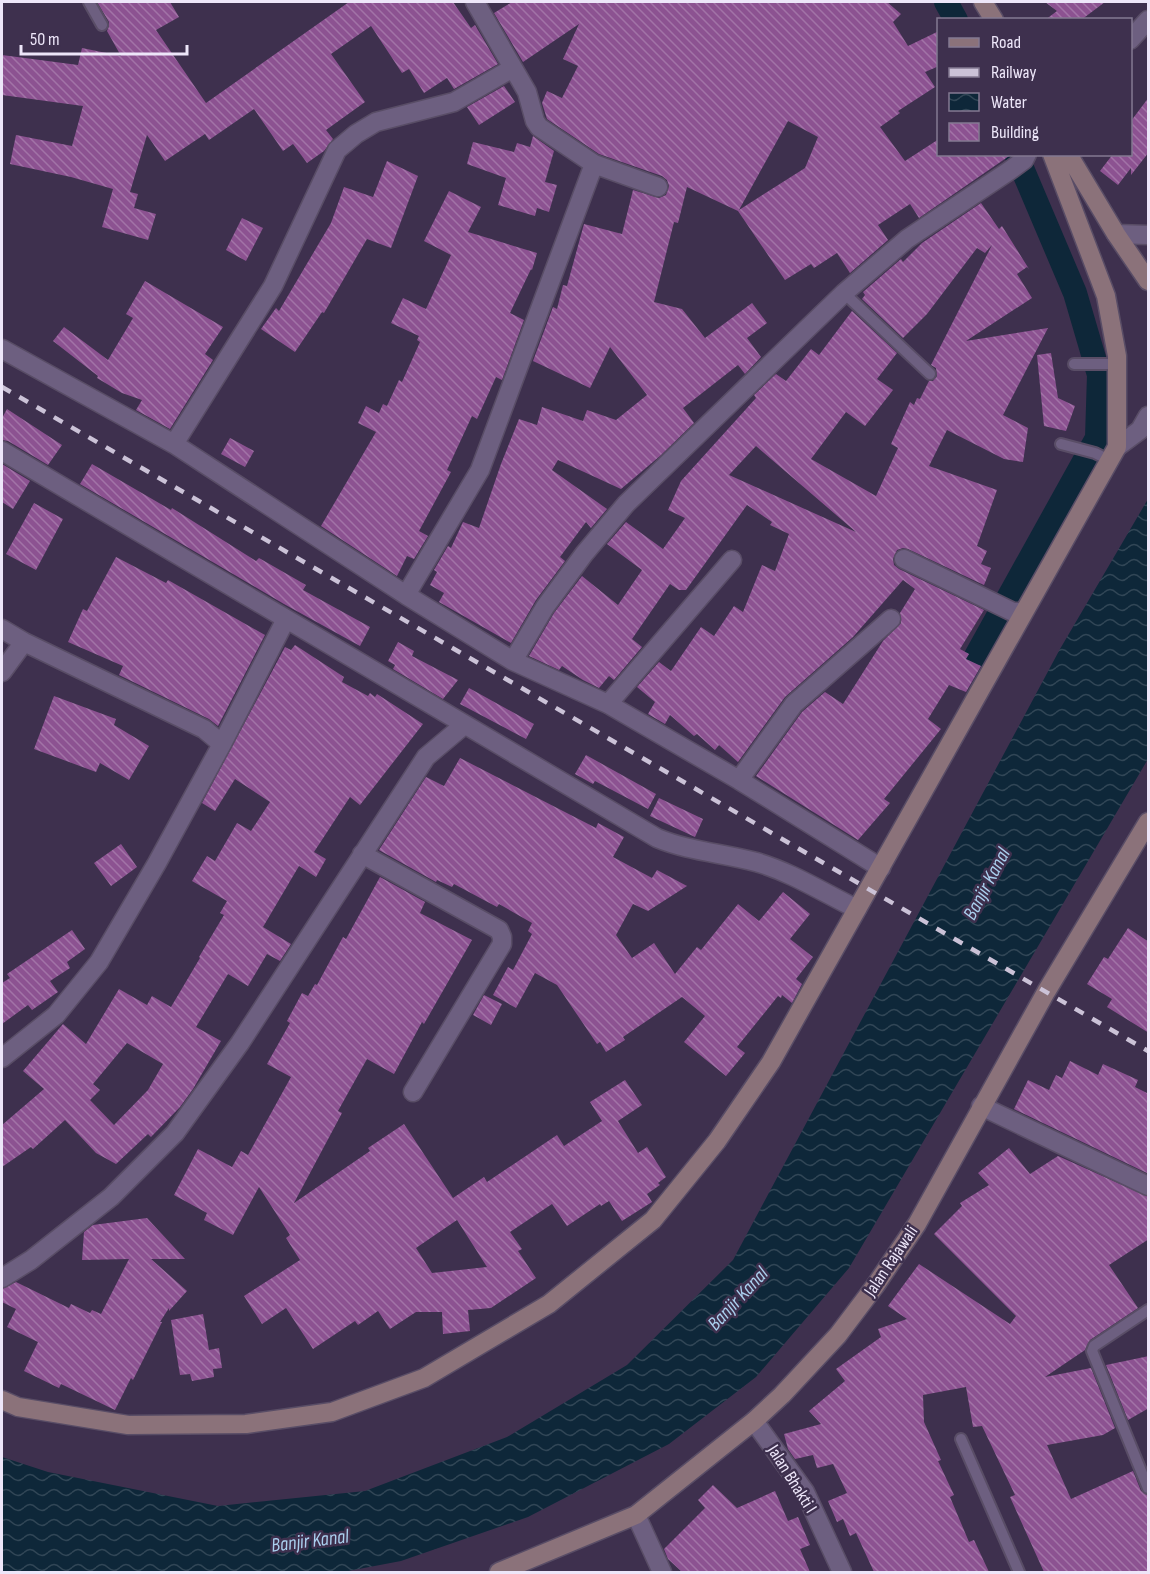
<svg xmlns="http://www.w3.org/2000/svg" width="1150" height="1574" viewBox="0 0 1150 1574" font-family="'Sofia Sans Condensed',sans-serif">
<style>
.water{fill:url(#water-waves)}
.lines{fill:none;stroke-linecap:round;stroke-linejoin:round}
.canal{stroke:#0e2739;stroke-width:24}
.building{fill:url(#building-back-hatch);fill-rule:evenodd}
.lane-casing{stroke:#594d66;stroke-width:14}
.street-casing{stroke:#594d66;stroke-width:21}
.secondary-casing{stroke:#594d66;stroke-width:21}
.lane{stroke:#6d5f80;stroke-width:10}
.street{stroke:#6d5f80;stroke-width:18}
.secondary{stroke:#8b727a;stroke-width:18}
.rail{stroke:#cbc2d7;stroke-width:4.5;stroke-dasharray:10 10;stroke-linecap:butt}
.labels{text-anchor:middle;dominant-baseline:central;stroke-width:5;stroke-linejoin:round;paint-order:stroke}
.street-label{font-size:18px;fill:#ede6f9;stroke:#3e304e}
.water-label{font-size:20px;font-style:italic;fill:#aacfee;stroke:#3e304e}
</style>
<defs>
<pattern id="water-waves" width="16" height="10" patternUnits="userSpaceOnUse" patternTransform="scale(1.5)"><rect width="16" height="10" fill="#0e2739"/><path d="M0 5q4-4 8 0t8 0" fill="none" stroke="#314656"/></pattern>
<pattern id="building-back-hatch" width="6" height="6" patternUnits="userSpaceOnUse" patternTransform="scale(1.5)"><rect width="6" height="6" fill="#8c5291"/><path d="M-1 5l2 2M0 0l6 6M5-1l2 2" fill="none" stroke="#a273a7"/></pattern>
</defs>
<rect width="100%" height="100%" fill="#3e304e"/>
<!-- water -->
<path class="water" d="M 1148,499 L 1148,759 L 849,1268 L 756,1377 L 669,1444 L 528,1517 L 401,1561 L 343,1572 L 2,1572 L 2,1457 L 48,1472 L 218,1506 L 365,1491 L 507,1437 L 627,1365 L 733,1260 L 1060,649 Z"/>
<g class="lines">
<!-- canal -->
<path class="canal" d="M 946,2 L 956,20
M 976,656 L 1097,438 L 1099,375 L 1075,293 L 1016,154"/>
</g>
<!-- building -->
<path class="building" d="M 97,2 L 170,2 L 179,17 L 156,30 L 206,103 L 349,2 L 453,2 L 471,28 L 475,25 L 498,64 L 454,89 L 447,78 L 424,93 L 409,69 L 402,73 L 371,26 L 331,54 L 365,102 L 326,130 L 333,139 L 324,151 L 307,163 L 293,144 L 283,151 L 254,109 L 209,140 L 205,134 L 165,161 L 147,135 L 130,192 L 138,194 L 134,208 L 156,214 L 148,240 L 102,227 L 113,189 L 71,177 L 10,164 L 16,135 L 72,146 L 83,106 L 2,95 L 2,55 L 78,65 L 82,48 L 121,56 L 107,31 L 109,26 L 109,22 Z
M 512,2 L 887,2 L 901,14 L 893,22 L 908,46 L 939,31 L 939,66 L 925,72 L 935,87 L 898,111 L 900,113 L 880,127 L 905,161 L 939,139 L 939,154 L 1012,154 L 919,218 L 910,204 L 878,225 L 888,240 L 850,273 L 837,253 L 814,268 L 811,264 L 785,280 L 738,211 L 687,187 L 678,223 L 674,222 L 654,302 L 682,309 L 705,338 L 752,303 L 767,323 L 747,338 L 761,357 L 745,374 L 738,365 L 683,408 L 694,423 L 660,456 L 621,489 L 558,460 L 552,470 L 607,509 L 591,528 L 586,522 L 560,557 L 565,561 L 536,600 L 511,643 L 439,602 L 444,593 L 430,585 L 437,572 L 434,570 L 448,546 L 451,548 L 463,522 L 479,528 L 501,464 L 519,419 L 537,425 L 542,407 L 583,421 L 587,410 L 616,420 L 647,395 L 610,347 L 590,388 L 533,361 L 553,307 L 557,309 L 563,285 L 567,286 L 584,224 L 622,234 L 633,190 L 659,198 L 666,195 L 669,186 L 667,180 L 662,176 L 599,154 L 547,119 L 542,103 L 547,91 L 562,98 L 578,66 L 563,59 L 579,24 L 523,62 L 494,13 ZM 788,121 L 818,137 L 805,168 L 739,210 Z
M 1045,2 L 1105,2 L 1081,20 L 1045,20 L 1057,11 Z
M 504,86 L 515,102 L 479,125 L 467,107 Z
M 1149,97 L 1149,152 L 1131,175 L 1131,168 L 1118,185 L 1100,171 L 1113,154 L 1131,154 L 1131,121 Z
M 533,136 L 554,151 L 545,182 L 557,185 L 549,212 L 537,208 L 535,216 L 498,205 L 506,178 L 467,164 L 473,142 L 514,152 L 517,143 L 530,147 Z
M 387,161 L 418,176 L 391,248 L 367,239 L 324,313 L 322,312 L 295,352 L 261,329 L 276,308 L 279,311 L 331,223 L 344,187 L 373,197 Z
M 449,191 L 481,207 L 468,232 L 537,253 L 532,270 L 531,269 L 510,313 L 524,320 L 502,380 L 496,377 L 477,419 L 472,416 L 447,470 L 451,472 L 419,531 L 428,536 L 414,559 L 407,556 L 397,576 L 321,526 L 376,432 L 358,423 L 366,406 L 379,413 L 383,404 L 387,406 L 399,380 L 402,382 L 420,342 L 417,340 L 419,336 L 391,323 L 403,298 L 426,309 L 451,255 L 424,241 Z
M 981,203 L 999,229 L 1002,226 L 1029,269 L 1027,267 L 1017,274 L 1032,298 L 966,341 L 1048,328 L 1003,415 L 1028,428 L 1023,462 L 1004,459 L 947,430 L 929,466 L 997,490 L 977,546 L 987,551 L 981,564 L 991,568 L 984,585 L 908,549 L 903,548 L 897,550 L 893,559 L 894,565 L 899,569 L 984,610 L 960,649 L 969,654 L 966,659 L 981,666 L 966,692 L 949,685 L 928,719 L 941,729 L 884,799 L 890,803 L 858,840 L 756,776 L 802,712 L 825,692 L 843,704 L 883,641 L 901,623 L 900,613 L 915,589 L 903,580 L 853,637 L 785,697 L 738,762 L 719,745 L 715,750 L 697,734 L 694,736 L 670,715 L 665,724 L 648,714 L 655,702 L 637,687 L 659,662 L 671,671 L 701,627 L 714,636 L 734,606 L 743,612 L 762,565 L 775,571 L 789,534 L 770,525 L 772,522 L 747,505 L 686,590 L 679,590 L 670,584 L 632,639 L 642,647 L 614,680 L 609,676 L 599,688 L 583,680 L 562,666 L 559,670 L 529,656 L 554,613 L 582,576 L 618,605 L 642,570 L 607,544 L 626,522 L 663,549 L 685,518 L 668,510 L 681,481 L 756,398 L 754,395 L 776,374 L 786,381 L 811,349 L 819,355 L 852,311 L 897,353 L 877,379 L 893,390 L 865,426 L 846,412 L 811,459 L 876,496 L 898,448 L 891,444 L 910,402 L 914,405 L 917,398 L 920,399 L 929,381 L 933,381 L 937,376 L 936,368 L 931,365 L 992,245 L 985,253 L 977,248 L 927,314 L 903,338 L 862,299 L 865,295 L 863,292 L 901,259 L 903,262 L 922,243 ZM 756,446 L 856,532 L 729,475 Z
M 242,218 L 263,228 L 246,261 L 226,250 Z
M 145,281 L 223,327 L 205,354 L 213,360 L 170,429 L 136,410 L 142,400 L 122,393 L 97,378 L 98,376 L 53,341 L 64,327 L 108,360 L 133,318 L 126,314 Z
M 1051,353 L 1058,398 L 1075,406 L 1066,431 L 1044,426 L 1037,355 Z
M 7,409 L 62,445 L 48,465 L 8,441 L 2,440 L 2,418 Z
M 230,438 L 254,451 L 245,467 L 221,454 Z
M 2,464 L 30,481 L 13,509 L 2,502 Z
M 92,464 L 171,510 L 172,508 L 256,561 L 259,558 L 306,585 L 303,590 L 370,627 L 360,646 L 284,604 L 80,484 Z
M 34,503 L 63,519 L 36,570 L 6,554 Z
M 116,557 L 166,583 L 168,580 L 265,635 L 218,726 L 209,719 L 119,675 L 123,666 L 68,642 L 83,609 L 87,611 Z
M 398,642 L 414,651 L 412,656 L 458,680 L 443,699 L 393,669 L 395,665 L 388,661 Z
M 295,645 L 344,677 L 342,682 L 368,696 L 370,693 L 375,697 L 377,694 L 423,724 L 360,805 L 350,797 L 314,852 L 326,859 L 316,877 L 299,866 L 263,927 L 291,944 L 280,961 L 267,954 L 248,986 L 228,974 L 196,1027 L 221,1041 L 193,1089 L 180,1107 L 151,1137 L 148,1134 L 116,1164 L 96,1153 L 65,1120 L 33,1149 L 31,1147 L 2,1167 L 2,1125 L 44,1089 L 23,1071 L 63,1024 L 86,1044 L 119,989 L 147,1005 L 152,996 L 171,1007 L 200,958 L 199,957 L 224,915 L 220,913 L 227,901 L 192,881 L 207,856 L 215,861 L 237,823 L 251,831 L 270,802 L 235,779 L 215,811 L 202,803 L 285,647 L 291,650 ZM 127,1043 L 163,1064 L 148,1090 L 114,1125 L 90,1100 L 100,1090 L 93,1084 Z
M 469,688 L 534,724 L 526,739 L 460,704 Z
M 54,696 L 116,719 L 114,725 L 149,746 L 129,780 L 100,763 L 96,772 L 34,749 Z
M 586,755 L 656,794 L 648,809 L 595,781 L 593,784 L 575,774 Z
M 460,758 L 596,828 L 598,823 L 624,837 L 613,857 L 652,878 L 657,870 L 687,886 L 648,911 L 633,904 L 616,935 L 632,958 L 654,943 L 675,974 L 697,947 L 701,950 L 738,904 L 759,921 L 783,892 L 810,914 L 790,939 L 813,957 L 796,979 L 802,984 L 792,1003 L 782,995 L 781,998 L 778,996 L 737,1047 L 745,1053 L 726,1076 L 684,1042 L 705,1016 L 682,997 L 623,1037 L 625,1040 L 606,1052 L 600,1042 L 597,1044 L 557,985 L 535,973 L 516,1008 L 493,995 L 508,967 L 513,970 L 532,934 L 528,931 L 532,923 L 499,904 L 497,907 L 454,884 L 452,887 L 437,880 L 436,882 L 379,850 L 426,777 L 444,786 Z
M 659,798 L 703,819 L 695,837 L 650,816 Z
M 121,844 L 137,867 L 111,886 L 94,863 Z
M 380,877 L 425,902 L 420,913 L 472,940 L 424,1024 L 422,1022 L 394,1074 L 367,1059 L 338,1111 L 342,1113 L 294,1203 L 370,1151 L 368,1148 L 404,1124 L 453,1198 L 484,1177 L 487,1182 L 557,1135 L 564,1146 L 602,1121 L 590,1102 L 625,1080 L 642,1105 L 618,1121 L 638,1153 L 647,1147 L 666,1177 L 658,1183 L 660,1185 L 647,1194 L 652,1202 L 622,1221 L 609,1201 L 601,1206 L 600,1204 L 567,1226 L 552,1204 L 510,1232 L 522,1249 L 518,1251 L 536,1278 L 491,1308 L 468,1310 L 470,1331 L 443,1334 L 442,1312 L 416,1312 L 390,1329 L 378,1311 L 358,1325 L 355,1321 L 313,1349 L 286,1308 L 262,1324 L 244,1296 L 300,1260 L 286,1238 L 290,1235 L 259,1187 L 233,1235 L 204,1220 L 207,1213 L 174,1195 L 198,1149 L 232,1167 L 241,1151 L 248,1155 L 291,1077 L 267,1064 L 290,1023 L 287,1021 L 302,993 L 308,996 L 315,984 L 317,985 L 343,937 L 346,939 ZM 457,1220 L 487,1267 L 432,1273 L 416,1248 Z
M 1128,928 L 1149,942 L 1149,1033 L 1107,1007 L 1112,999 L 1087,984 L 1104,957 L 1108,959 Z
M 72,930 L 85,949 L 67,962 L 70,968 L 50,981 L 58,992 L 32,1010 L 28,1005 L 2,1024 L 2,983 L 10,978 L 7,974 Z
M 484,995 L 502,1004 L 491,1025 L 473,1015 Z
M 1070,1061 L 1098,1075 L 1103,1064 L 1138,1080 L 1135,1087 L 1149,1094 L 1149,1174 L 1014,1109 L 1028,1080 L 1049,1090 L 1056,1075 L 1062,1078 Z
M 1009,1148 L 1030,1174 L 1058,1156 L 1149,1197 L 1149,1239 L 1109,1265 L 1138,1308 L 1090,1340 L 1085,1350 L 1045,1377 L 1091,1368 L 1115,1428 L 1103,1435 L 1047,1445 L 1071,1499 L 1133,1471 L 1141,1491 L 1149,1495 L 1149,1572 L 1044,1572 L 1010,1497 L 1015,1495 L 982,1426 L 973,1427 L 966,1387 L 923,1395 L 924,1422 L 941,1460 L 938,1461 L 954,1495 L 950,1497 L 969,1542 L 974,1540 L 989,1572 L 874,1572 L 856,1533 L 850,1536 L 843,1519 L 837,1522 L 828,1501 L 847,1493 L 833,1464 L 817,1468 L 813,1455 L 795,1459 L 788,1449 L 784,1434 L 821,1424 L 809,1411 L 845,1381 L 836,1369 L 881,1337 L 878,1329 L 907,1319 L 888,1306 L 919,1264 L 1010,1324 L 1016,1316 L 934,1234 L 962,1206 L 960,1203 L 989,1185 L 978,1173 Z
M 147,1218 L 185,1259 L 151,1259 L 187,1291 L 169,1311 L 169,1308 L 160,1322 L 162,1322 L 133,1380 L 131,1378 L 115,1410 L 61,1384 L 59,1388 L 24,1371 L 38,1342 L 7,1327 L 16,1309 L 2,1302 L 2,1289 L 16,1282 L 69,1308 L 71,1304 L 90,1313 L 92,1310 L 101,1314 L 129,1259 L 82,1260 L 84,1232 L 93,1225 Z
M 203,1314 L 209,1350 L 219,1348 L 222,1368 L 213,1369 L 214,1377 L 192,1381 L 190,1374 L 180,1375 L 171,1320 Z
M 1149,1356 L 1149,1408 L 1128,1420 L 1106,1365 Z
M 713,1485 L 737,1508 L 775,1491 L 788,1521 L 798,1517 L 810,1545 L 800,1549 L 810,1572 L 682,1572 L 668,1559 L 664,1549 L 705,1508 L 698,1500 Z"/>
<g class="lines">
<!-- lane casing -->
<g class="lane-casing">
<path id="lane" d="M 89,2 L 102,25
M 844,293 L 930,374
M 1074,364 L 1110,364 L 1117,356
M 1061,444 L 1095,453 L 1109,460
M 1148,1310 L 1094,1346 L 1092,1351 L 1148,1488
M 961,1439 L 1019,1572"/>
</g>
<!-- street casing -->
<g class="street-casing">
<path id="street" d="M 475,2 L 527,92 L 535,121 L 539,127 L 594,164 L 658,187
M 1130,40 L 1148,20
M 1116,234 L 1148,235
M 2,349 L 174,444 L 406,595 L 513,661 L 608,704 L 739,780 L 881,868
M 174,444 L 273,286 L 337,150 L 356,134 L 376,122 L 454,102 L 513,68
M 1117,447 L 1140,430 L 1148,416
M 2,451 L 657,838 C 688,851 722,853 756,862 C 791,872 824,893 857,909
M 904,559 L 1013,612 L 1023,612
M 406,595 L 480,470 L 594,164
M 2,629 L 24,642 L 204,729 L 222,744 L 286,619
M 513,661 L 545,607 L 584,554 L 626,504 L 844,293 L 907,239 L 1009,171 L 1024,160 L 1027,154
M 2,672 L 24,642
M 608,704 L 732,560
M 739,780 L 794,704 L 891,619
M 362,854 L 499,930 L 502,937 L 502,944 L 413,1092
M 2,1058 L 56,1015 L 99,962 L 157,863 L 222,744
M 981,1106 L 1148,1186
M 2,1278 L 31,1260 L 111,1197 L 175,1133 L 240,1043 L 426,757 L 464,725
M 754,1421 L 805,1492 L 842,1572
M 636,1515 L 662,1572"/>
</g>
<!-- secondary casing -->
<g class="secondary-casing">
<path id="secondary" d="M 983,2 L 994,20
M 1068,154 L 1116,234 L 1148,281
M 2,1400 L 18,1407 L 128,1425 L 246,1424 L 332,1412 L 424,1378 L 549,1304 L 653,1220 L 717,1141 L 771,1062 L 1117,447 L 1117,356 L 1106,296 L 1052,154
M 499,1572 L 636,1515 L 754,1421 L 782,1395 L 838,1335 L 875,1286 L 917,1224 L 1046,992 L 1148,822"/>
</g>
<!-- lane -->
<use href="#lane" class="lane"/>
<!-- street -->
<use href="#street" class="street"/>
<!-- secondary -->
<use href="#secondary" class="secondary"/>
<!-- rail -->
<path class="rail" d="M 2,387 L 1148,1051"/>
</g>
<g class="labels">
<!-- street labels -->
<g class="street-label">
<text transform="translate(891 1261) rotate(-56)">Jalan Rajawali</text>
<text transform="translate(792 1479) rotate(58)">Jalan Bhakti I</text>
</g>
<!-- water labels -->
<g class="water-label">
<text transform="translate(987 884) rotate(-62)">Banjir Kanal</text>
<text transform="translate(738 1299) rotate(-47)">Banjir Kanal</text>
<text transform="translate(310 1541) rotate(-7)">Banjir Kanal</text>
</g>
</g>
<!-- border -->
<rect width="1150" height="1574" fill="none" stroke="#ede6f9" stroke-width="6"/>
<!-- legend -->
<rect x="937" y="18" width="195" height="138" fill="#3e304e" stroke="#847992" stroke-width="1.5"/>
<rect x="949" y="38" width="30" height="9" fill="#8b727a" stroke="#847992" stroke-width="1.5"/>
<text x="991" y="48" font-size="18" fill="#ede6f9">Road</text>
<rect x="949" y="68" width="30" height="9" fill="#cbc2d7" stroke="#847992" stroke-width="1.5"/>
<text x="991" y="78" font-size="18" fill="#ede6f9">Railway</text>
<rect x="949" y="93" width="30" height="18" fill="url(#water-waves)" stroke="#847992" stroke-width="1.5"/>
<text x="991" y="108" font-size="18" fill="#ede6f9">Water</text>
<rect x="949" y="123" width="30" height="18" fill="url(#building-back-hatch)" stroke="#847992" stroke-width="1.5"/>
<text x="991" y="138" font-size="18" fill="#ede6f9">Building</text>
<!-- scale -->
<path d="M21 45v9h166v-9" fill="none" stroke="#ede6f9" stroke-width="3"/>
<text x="30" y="45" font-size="18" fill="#ede6f9" stroke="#3e304e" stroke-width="4.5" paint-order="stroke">50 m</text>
</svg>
